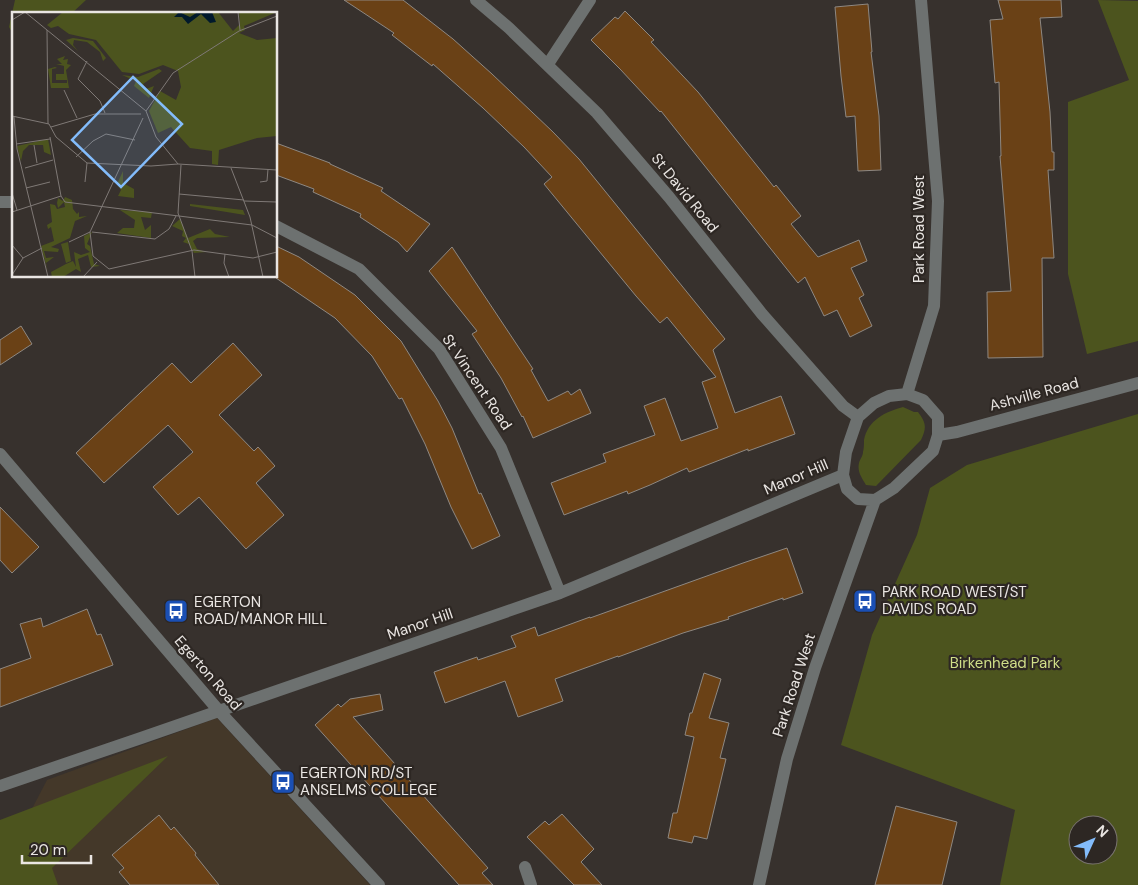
<svg xmlns="http://www.w3.org/2000/svg" width="1138" height="885" viewBox="0 0 1138 885" font-family="'DM Sans',sans-serif">
<style>
.education{fill:#443829}
.green{fill:#4c541e;fill-rule:evenodd}
.building{fill:#6a4116;stroke:#8e8882}
.lines{fill:none;stroke-linecap:round;stroke-linejoin:round}
.minor{stroke:#6d7170;stroke-width:12}
.labels{text-anchor:middle;dominant-baseline:central;stroke-width:4.5;stroke-linejoin:round;paint-order:stroke}
.street-label{font-size:15px;fill:#eae6e3;stroke:#2d2723}
.poi-label{font-size:15px;fill:#eae6e3;stroke:#2d2723;text-anchor:start}
.park-label{font-size:15px;fill:#d0de88;stroke:#2d2723}
.inset-road{fill:none;stroke:#7f7976;stroke-width:1}
.view{fill:#83bcfb;fill-opacity:0.15;stroke:#83bcfb;stroke-width:2.5}
.inset-edge{fill:none;stroke:#eae6e3;stroke-width:2.5}
</style>
<rect width="100%" height="100%" fill="#37312d"/>
<!-- education -->
<path class="education" d="M 217,718 L 370,885 L 0,885 L 0,870 L 47,780 Z"/>
<!-- green -->
<path class="green" d="M 15,0 L 86,0 L 71,14 L 14,14 L 14,36 L 9,27 Z
M 1098,0 L 1138,1 L 1138,341 L 1087,354 L 1068,274 L 1068,102 L 1129,80 Z
M 903,407 L 914,412 L 918,412 C 926,423 927,427 921,440 L 876,486 L 866,485 C 862,478 857,472 859,463 C 860,459 863,456 863,452 C 864,448 864,444 864,440 C 868,420 885,412 903,407 Z
M 1138,414 L 1138,885 L 1000,885 L 1015,810 L 841,745 L 872,635 L 917,535 L 930,488 L 967,465 ZM 1078,825 L 1108,825 L 1108,855 L 1078,855 Z
M 168,756 L 52,868 L 58,885 L 0,885 L 0,820 Z"/>
<!-- building -->
<path class="building" d="M 344,0 L 403,0 L 453,39 L 492,74 L 553,132 L 579,159 L 725,339 L 713,350 L 735,413 L 781,396 L 795,434 L 748,451 L 748,449 L 689,472 L 687,468 L 650,485 L 628,494 L 627,491 L 564,515 L 551,483 L 606,462 L 603,454 L 655,435 L 644,406 L 665,398 L 681,441 L 718,428 L 702,382 L 716,377 L 667,317 L 660,323 L 636,296 L 544,184 L 552,177 L 524,147 L 483,108 L 433,64 L 432,66 L 392,35 L 394,33 Z
M 998,0 L 1061,0 L 1062,17 L 1040,18 L 1050,112 L 1052,152 L 1054,152 L 1054,170 L 1048,170 L 1054,258 L 1042,258 L 1043,357 L 988,358 L 987,292 L 1011,291 L 1000,156 L 1001,156 L 999,82 L 995,83 L 990,20 L 1003,19 Z
M 868,4 L 872,52 L 871,52 L 879,116 L 881,170 L 858,171 L 855,116 L 846,117 L 841,76 L 835,7 Z
M 625,11 L 654,40 L 651,42 L 698,92 L 774,187 L 776,185 L 801,216 L 791,224 L 818,257 L 859,240 L 867,261 L 851,268 L 864,295 L 859,298 L 872,326 L 850,337 L 837,310 L 824,316 L 805,277 L 798,283 L 661,111 L 660,112 L 620,69 L 591,40 L 615,17 L 618,19 Z
M 276,143 L 330,163 L 330,164 L 383,188 L 381,191 L 430,224 L 407,252 L 398,242 L 360,217 L 361,214 L 313,192 L 314,189 L 276,175 Z
M 276,246 L 299,257 L 355,295 L 401,341 L 438,401 L 452,428 L 479,494 L 481,493 L 500,536 L 472,549 L 451,507 L 425,444 L 402,398 L 399,399 L 372,356 L 335,318 L 276,278 Z
M 452,247 L 533,369 L 531,370 L 548,401 L 568,391 L 571,395 L 580,389 L 591,413 L 533,438 L 523,416 L 522,417 L 501,378 L 472,334 L 477,331 L 429,271 Z
M 21,326 L 32,344 L 0,365 L 0,340 Z
M 233,343 L 262,375 L 219,415 L 254,451 L 258,447 L 275,466 L 256,483 L 284,515 L 246,549 L 199,497 L 178,515 L 153,487 L 193,452 L 168,425 L 104,483 L 76,453 L 172,363 L 191,383 Z
M 0,507 L 39,547 L 12,573 L 0,560 Z
M 787,548 L 803,593 L 783,600 L 783,598 L 728,617 L 729,619 L 683,633 L 618,657 L 618,656 L 555,679 L 563,701 L 518,717 L 505,681 L 445,703 L 434,672 L 477,657 L 478,660 L 516,647 L 511,636 L 535,627 L 538,636 L 590,617 L 590,618 L 743,563 Z
M 87,609 L 97,635 L 101,634 L 113,665 L 0,707 L 0,669 L 31,658 L 20,624 L 41,618 L 43,627 Z
M 704,673 L 721,679 L 709,718 L 729,723 L 720,758 L 726,759 L 707,839 L 694,836 L 692,843 L 668,838 L 673,813 L 677,813 L 694,737 L 685,735 L 690,713 L 692,713 Z
M 380,694 L 383,710 L 353,717 L 488,868 L 482,873 L 493,885 L 459,885 L 315,725 L 338,704 L 341,707 L 350,699 Z
M 896,806 L 957,822 L 942,885 L 875,885 Z
M 562,814 L 594,849 L 581,862 L 602,885 L 574,885 L 527,837 L 545,821 L 549,825 Z
M 159,815 L 171,830 L 174,827 L 196,853 L 195,855 L 219,885 L 130,885 L 119,872 L 124,868 L 112,855 Z"/>
<g class="lines">
<!-- minor -->
<path class="minor" d="M 476,0 L 509,28 L 597,113 L 669,197 L 762,314 L 843,406 L 858,417
M 548,64 L 590,0
M 0,202 L 14,202
M 276,226 L 359,269 L 439,349 L 501,448 L 560,593
M 907,394 L 934,306 L 938,201 L 921,0
M 907,394 L 923,400 L 938,417 L 938,435 L 933,451 L 894,488 L 875,500 L 858,499 L 847,489 L 843,475 L 846,452 L 858,417 L 874,403 L 889,396 Z
M 938,435 L 957,432 L 1138,383
M 0,454 L 219,711 L 379,885
M 0,786 L 141,738 L 560,593 L 843,475
M 525,867 L 531,885
M 759,885 L 787,759 L 815,668 L 875,500"/>
</g>
<!-- icons -->
<defs>
<g id="bus-square" transform="scale(1.25)"><rect x="-9" y="-9" width="18" height="18" rx="4" fill="#1a4fb4" stroke="#2d2723"/><path d="M-5-6H5V4H4V6H2V4H-2V6H-4V4H-5ZM-3.5-4V0h7V-4ZM-3.5 1.2v1.5H-2V1.2ZM2 1.2v1.5H3.5V1.2Z" fill="#fff"/></g>
</defs>
<g fill-rule="evenodd">
<use href="#bus-square" x="865" y="601"/>
<use href="#bus-square" x="176" y="611"/>
<use href="#bus-square" x="283" y="782"/>
</g>
<g class="labels">
<!-- street labels -->
<g class="street-label">
<text transform="translate(685 193) rotate(51)">St David Road</text>
<text transform="translate(919 229) rotate(-90)">Park Road West</text>
<text transform="translate(477 382) rotate(56)">St Vincent Road</text>
<text transform="translate(1034 394) rotate(-15)">Ashville Road</text>
<text transform="translate(796 477) rotate(-23)">Manor Hill</text>
<text transform="translate(420 624) rotate(-19)">Manor Hill</text>
<text transform="translate(208 673) rotate(49)">Egerton Road</text>
<text transform="translate(794 685) rotate(-72)">Park Road West</text>
</g>
<!-- poi labels -->
<g class="poi-label">
<text x="882" y="592">PARK ROAD WEST/ST<tspan x="882" dy="17">DAVIDS ROAD</tspan></text>
<text x="194" y="602">EGERTON<tspan x="194" dy="17">ROAD/MANOR HILL</tspan></text>
<text x="300" y="773">EGERTON RD/ST<tspan x="300" dy="17">ANSELMS COLLEGE</tspan></text>
</g>
<!-- park labels -->
<g class="park-label">
<text x="1005" y="663">Birkenhead Park</text>
</g>
</g>
<!-- overview -->
<g transform="translate(12 12)">
<rect width="265" height="265" fill="#37312d"/>
<path d="M 51,0 L 206,0 L 221,19 L 228,12 L 227,0 L 265,0 L 232,14 L 233,18 L 227,21 L 245,28 L 265,26 L 265,124 L 245,126 L 207,138 L 206,153 L 200,152 L 200,139 L 178,136 L 159,115 L 146,121 L 137,99 L 148,79 L 164,88 L 169,75 L 166,59 L 151,53 L 127,62 L 110,60 L 84,28 L 57,22 L 46,14 L 39,16 L 35,13 ZM 61,26 L 81,29 L 94,46 L 91,49 L 88,40 L 75,30 L 62,28 L 61,33 L 66,39 L 54,28 ZM 53,44 L 51,48 L 56,47 L 55,52 L 59,53 L 54,58 L 57,76 L 39,76 L 36,57 L 43,55 L 45,56 L 40,57 L 40,71 L 55,71 L 55,68 L 44,68 L 44,62 L 52,62 L 52,54 L 44,52 L 50,52 L 45,47 ZM 147,57 L 150,59 L 131,72 L 134,77 L 142,74 L 137,86 L 122,74 L 124,69 L 110,63 L 126,65 ZM 36,127 L 39,143 L 32,140 L 31,133 L 17,133 L 11,139 L 9,149 L 5,134 ZM 111,159 L 111,171 L 122,177 L 122,186 L 106,184 L 109,178 L 105,172 ZM 53,185 L 60,188 L 61,197 L 65,202 L 67,200 L 67,205 L 75,204 L 63,209 L 58,226 L 39,235 L 47,237 L 46,240 L 32,239 L 34,246 L 42,245 L 34,251 L 36,260 L 29,234 L 42,229 L 39,215 L 36,217 L 35,213 L 40,210 L 38,192 L 43,193 L 45,197 L 53,195 L 52,190 L 46,196 L 45,191 L 46,186 L 51,189 ZM 178,192 L 231,198 L 233,203 L 178,194 ZM 108,198 L 140,200 L 139,206 L 129,205 L 133,218 L 139,213 L 139,226 L 105,221 L 111,216 L 122,216 L 123,208 ZM 168,207 L 176,226 L 198,217 L 203,222 L 218,225 L 185,226 L 181,229 L 185,237 L 194,240 L 182,241 L 177,232 L 171,230 L 174,226 L 170,224 L 171,219 L 160,214 ZM 80,220 L 75,232 L 78,234 L 82,252 L 88,254 L 79,255 L 76,243 L 66,247 L 69,260 L 64,257 L 51,265 L 40,265 L 39,260 L 54,252 L 61,249 L 64,255 L 62,240 L 69,243 L 78,240 L 73,236 L 72,224 ZM 56,230 L 59,249 L 54,251 L 49,232 Z" fill="#4c541e"/>
<path d="M 167,0 L 178,5 L 186,0 L 200,0 L 204,10 L 198,11 L 189,2 L 176,12 L 170,5 L 162,5 Z" fill="#01192b"/>
<path class="inset-road" d="M 13,0 L 134,99 L 144,125 L 166,152 L 265,158M 226,0 L 228,18M 0,8 L 13,0M 35,18 L 36,112M 75,49 L 66,67 L 88,89 L 93,101M 52,78 L 65,106M 134,99 L 161,61 L 227,19 L 265,4M 0,104 L 37,112 L 44,125 L 75,151 L 139,154 L 166,152M 2,105 L 5,137 L 36,265M 39,115 L 83,102 L 129,102M 38,125 L 49,184 L 53,190 L 240,213 L 265,226M 4,132 L 38,127M 22,133 L 25,151M 64,145 L 81,129 L 94,122 L 123,128M 169,153 L 166,201 L 180,239 L 183,265M 13,156 L 41,148M 219,156 L 238,205 L 251,265M 73,170 L 75,151M 248,170 L 255,169 L 256,157M 14,176 L 38,170M 0,181 L 5,198M 167,182 L 232,188M 232,189 L 265,190M 0,200 L 49,184M 78,220 L 81,244 L 97,257 L 182,238 L 241,246 L 265,240M 78,220 L 131,106M 80,220 L 143,227 L 157,217 L 164,204M 57,230 L 78,220M 0,233 L 11,246M 213,242 L 212,251 L 217,265M 11,246 L 30,236M 0,263 L 11,246M 71,265 L 85,250"/>
<path class="view" d="M 121,65 L 170,112 L 109,175 L 60,128 Z"/>
<rect width="265" height="265" class="inset-edge"/>
</g>
<!-- north arrow -->
<g transform="translate(1093 840) rotate(46)"><circle r="24" fill="#2d2723" stroke="#797370"/>
<path d="M0-4L9 19L0 12L-9 19Z" fill="#83bcfb"/>
<text y="-8" font-size="14" font-weight="bold" text-anchor="middle" fill="#eae6e3">N</text>
</g>
<!-- scale -->
<path d="M22 855v8h69v-8" fill="none" stroke="#eae6e3" stroke-width="2.5"/>
<text x="30" y="855" font-size="15" fill="#eae6e3" stroke="#2d2723" stroke-width="4" paint-order="stroke">20 m</text>
</svg>
